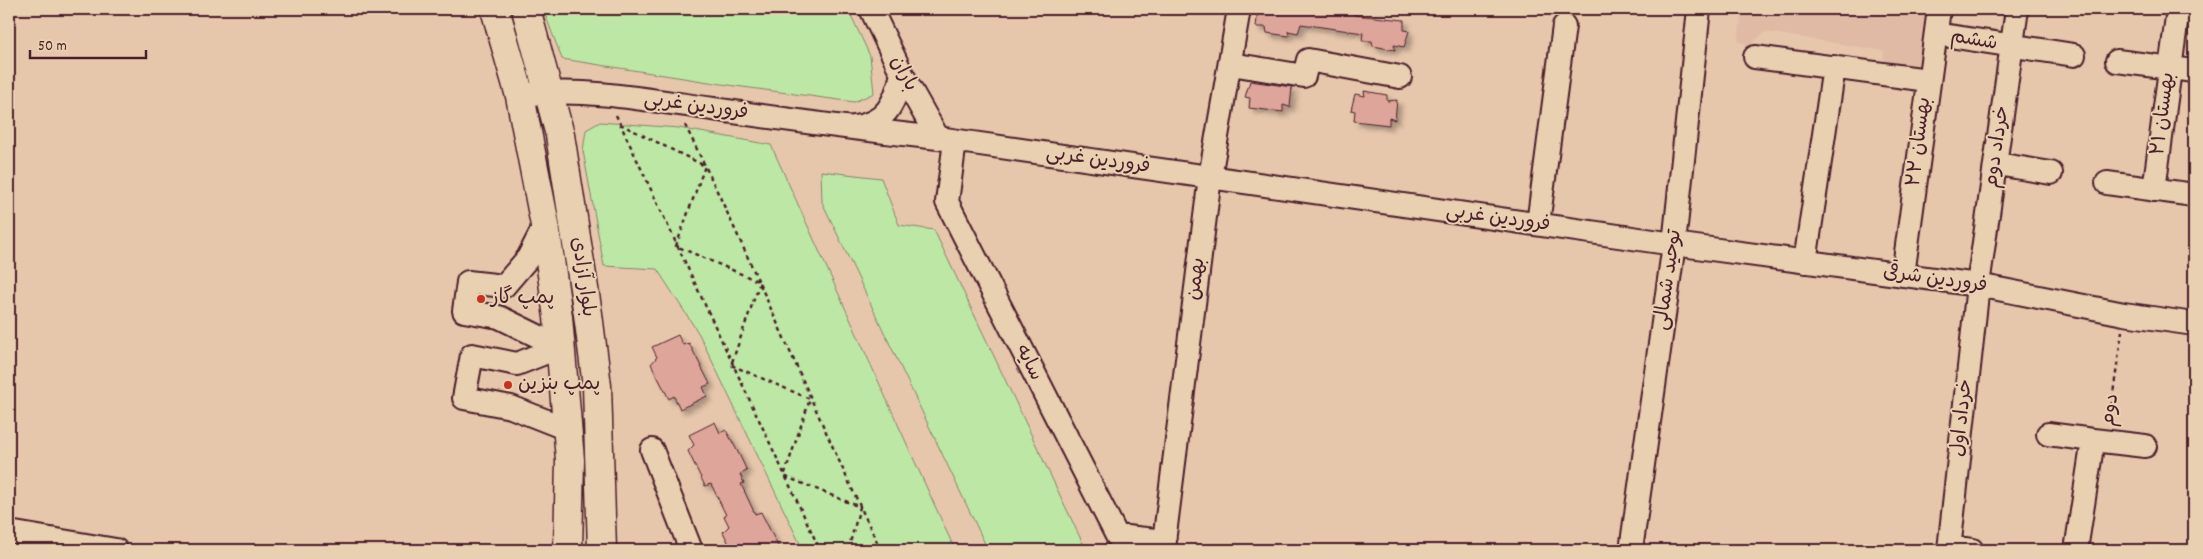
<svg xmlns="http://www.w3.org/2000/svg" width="2203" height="559" viewBox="0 0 2203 559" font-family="Dekko,'Playpen Sans Arabic',sans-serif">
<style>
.built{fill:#e1baa5}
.green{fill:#bde7a4;stroke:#848368}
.building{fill:#dea59a;stroke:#4a1f2b;filter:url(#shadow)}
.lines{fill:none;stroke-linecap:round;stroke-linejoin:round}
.minor-casing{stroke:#4a1f2b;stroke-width:26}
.major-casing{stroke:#4a1f2b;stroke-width:31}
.path{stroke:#4a1f2b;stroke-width:2.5;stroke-dasharray:4 4;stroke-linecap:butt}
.minor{stroke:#e9d0b1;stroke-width:22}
.major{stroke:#e9d0b1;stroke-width:28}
.poi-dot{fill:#c8321e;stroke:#e9d0b1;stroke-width:2}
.labels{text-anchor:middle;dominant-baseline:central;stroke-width:4;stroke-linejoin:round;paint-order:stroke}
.street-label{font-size:20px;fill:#4a1f2b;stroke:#e9d0b1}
.poi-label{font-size:20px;fill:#4a1f2b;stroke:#e9d0b1;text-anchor:start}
</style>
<defs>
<filter id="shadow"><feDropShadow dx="4.5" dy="4.5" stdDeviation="2.5" flood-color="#0004"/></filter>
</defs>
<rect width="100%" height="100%" fill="#e7c7ac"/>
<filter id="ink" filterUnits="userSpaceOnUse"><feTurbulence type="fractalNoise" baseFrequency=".02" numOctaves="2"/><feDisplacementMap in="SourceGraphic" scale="10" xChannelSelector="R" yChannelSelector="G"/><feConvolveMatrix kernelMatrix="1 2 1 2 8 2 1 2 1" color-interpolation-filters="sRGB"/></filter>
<g filter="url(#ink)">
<!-- built -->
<path class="built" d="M 1742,9 L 1930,9 L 1922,68 L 1883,62 L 1884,51 L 1765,32 L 1749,46 L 1738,41 Z"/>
<!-- green -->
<path class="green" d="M 543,9 L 848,9 L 870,56 L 874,93 L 854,102 L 728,85 L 562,59 Z
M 600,122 L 679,128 L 771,145 L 955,550 L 803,550 L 699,334 L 657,269 L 604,266 L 583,151 L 586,130 Z
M 821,171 L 881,178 L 899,225 L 934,230 L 1086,550 L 988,550 L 822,202 Z"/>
<!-- building -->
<path class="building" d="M 1258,9 L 1345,9 L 1355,11 L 1354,15 L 1404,20 L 1404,30 L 1409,31 L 1404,47 L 1394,45 L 1395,50 L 1373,46 L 1372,41 L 1362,41 L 1363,33 L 1301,24 L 1298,33 L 1288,31 L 1289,36 L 1267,33 L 1266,27 L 1256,27 Z
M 1250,81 L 1292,87 L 1290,107 L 1283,105 L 1283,112 L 1249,108 L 1250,98 L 1245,97 Z
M 1364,91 L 1387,95 L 1387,101 L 1397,100 L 1395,120 L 1389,118 L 1389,125 L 1354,121 L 1355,111 L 1351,110 L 1355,94 L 1365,96 Z
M 678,335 L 683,345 L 689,343 L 710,384 L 703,387 L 707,396 L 680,409 L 674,396 L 669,399 L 651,364 L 657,357 L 652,347 Z
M 715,422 L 720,433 L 726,430 L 740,456 L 747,471 L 740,474 L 744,483 L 741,484 L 755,514 L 761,512 L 780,550 L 732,550 L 723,532 L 729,526 L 724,516 L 726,515 L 711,484 L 705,486 L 688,451 L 694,445 L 689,435 Z"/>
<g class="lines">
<!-- minor casing -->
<g class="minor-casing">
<path id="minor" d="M 871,9 L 902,74 L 938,138
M 1936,34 L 2074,55
M 1755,57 L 1928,80
M 2117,61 L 2194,71
M 1231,64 L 1304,76 L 1308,60 L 1400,77
M 532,94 C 591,88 654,101 713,109 C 788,120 863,130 938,138 L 1674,244 L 1978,285 L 2124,314 L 2194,324
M 854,127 C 886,124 895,103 902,74
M 955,141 L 947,202 L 1117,536 L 1165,541
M 1997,164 L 2051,173
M 2107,183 L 2194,195
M 2154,190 L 2178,9
M 1538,224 L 1564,26
M 545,225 L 528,258 L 504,286 L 468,282 L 464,311 L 499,317 L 560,347 L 517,364 L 472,355 L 464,398 L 511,407 L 567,429
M 1805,262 L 1834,67
M 1903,275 L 1939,9
M 2048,434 L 2093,440
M 652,450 L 691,550
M 9,532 L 116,550
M 1950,547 L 1972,550
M 1163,550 L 1210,177 L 1239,9
M 1631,550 L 1674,244 L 1699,9
M 1949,550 L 1978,285 L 2017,9
M 2076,550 L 2093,440 L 2145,446"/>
</g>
<!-- major casing -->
<g class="major-casing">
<path id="major" d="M 495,9 L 520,96 L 545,225 L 558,317 L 570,460 L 568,550
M 526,9 L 560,135 L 588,314 L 597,386 L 602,550"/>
</g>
<!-- path -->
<path class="path" d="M 616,115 L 820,550
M 620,124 L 705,166 L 676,246 L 760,282 L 731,365 L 810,399 L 784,476 L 860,507 L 848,550
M 685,125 C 755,265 813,410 881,550
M 2109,422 L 2122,331"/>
<!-- minor -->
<use href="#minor" class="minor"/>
<!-- major -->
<use href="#major" class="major"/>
</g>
</g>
<!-- markers -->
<g class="poi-dot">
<circle cx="481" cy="299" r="5"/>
<circle cx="508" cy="385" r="5"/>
</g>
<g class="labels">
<!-- street labels -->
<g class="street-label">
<text transform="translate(1974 41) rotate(10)">ششم</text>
<text transform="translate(903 74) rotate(62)">باران</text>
<text transform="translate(696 107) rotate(8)">فروردین غربی</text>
<text transform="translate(2164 114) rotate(-83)">بهستان ۲۱</text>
<text transform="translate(1920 142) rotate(-83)">بهستان ۲۲</text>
<text transform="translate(1998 147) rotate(-82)">خرداد دوم</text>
<text transform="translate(1098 161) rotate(8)">فروردین غربی</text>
<text transform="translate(1498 219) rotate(8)">فروردین غربی</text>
<text transform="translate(582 277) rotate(82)">بلوار آزادی</text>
<text transform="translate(1197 279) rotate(-83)">بهمن</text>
<text transform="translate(1669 280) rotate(-82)">توحید شمالی</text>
<text transform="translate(1935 280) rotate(8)">فروردین شرقی</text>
<text transform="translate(1028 363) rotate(63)">سایه</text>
<text transform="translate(2111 410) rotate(-82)">دوم</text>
<text transform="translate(1963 418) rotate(-84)">خرداد اول</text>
</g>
<!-- poi labels -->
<g class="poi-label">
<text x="491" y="299">پمپ گاز</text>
<text x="518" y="385">پمپ بنزين</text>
</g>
</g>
<!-- margin -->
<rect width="2203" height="559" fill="none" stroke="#e9d0b1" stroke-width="30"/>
<rect x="15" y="15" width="2173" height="529" fill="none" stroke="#4a1f2b" stroke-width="2" filter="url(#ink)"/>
<!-- scale -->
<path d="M30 50v8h116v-8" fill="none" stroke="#4a1f2b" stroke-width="2.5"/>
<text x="38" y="50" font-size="15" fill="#4a1f2b" stroke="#e9d0b1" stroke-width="4" paint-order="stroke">50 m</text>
</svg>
